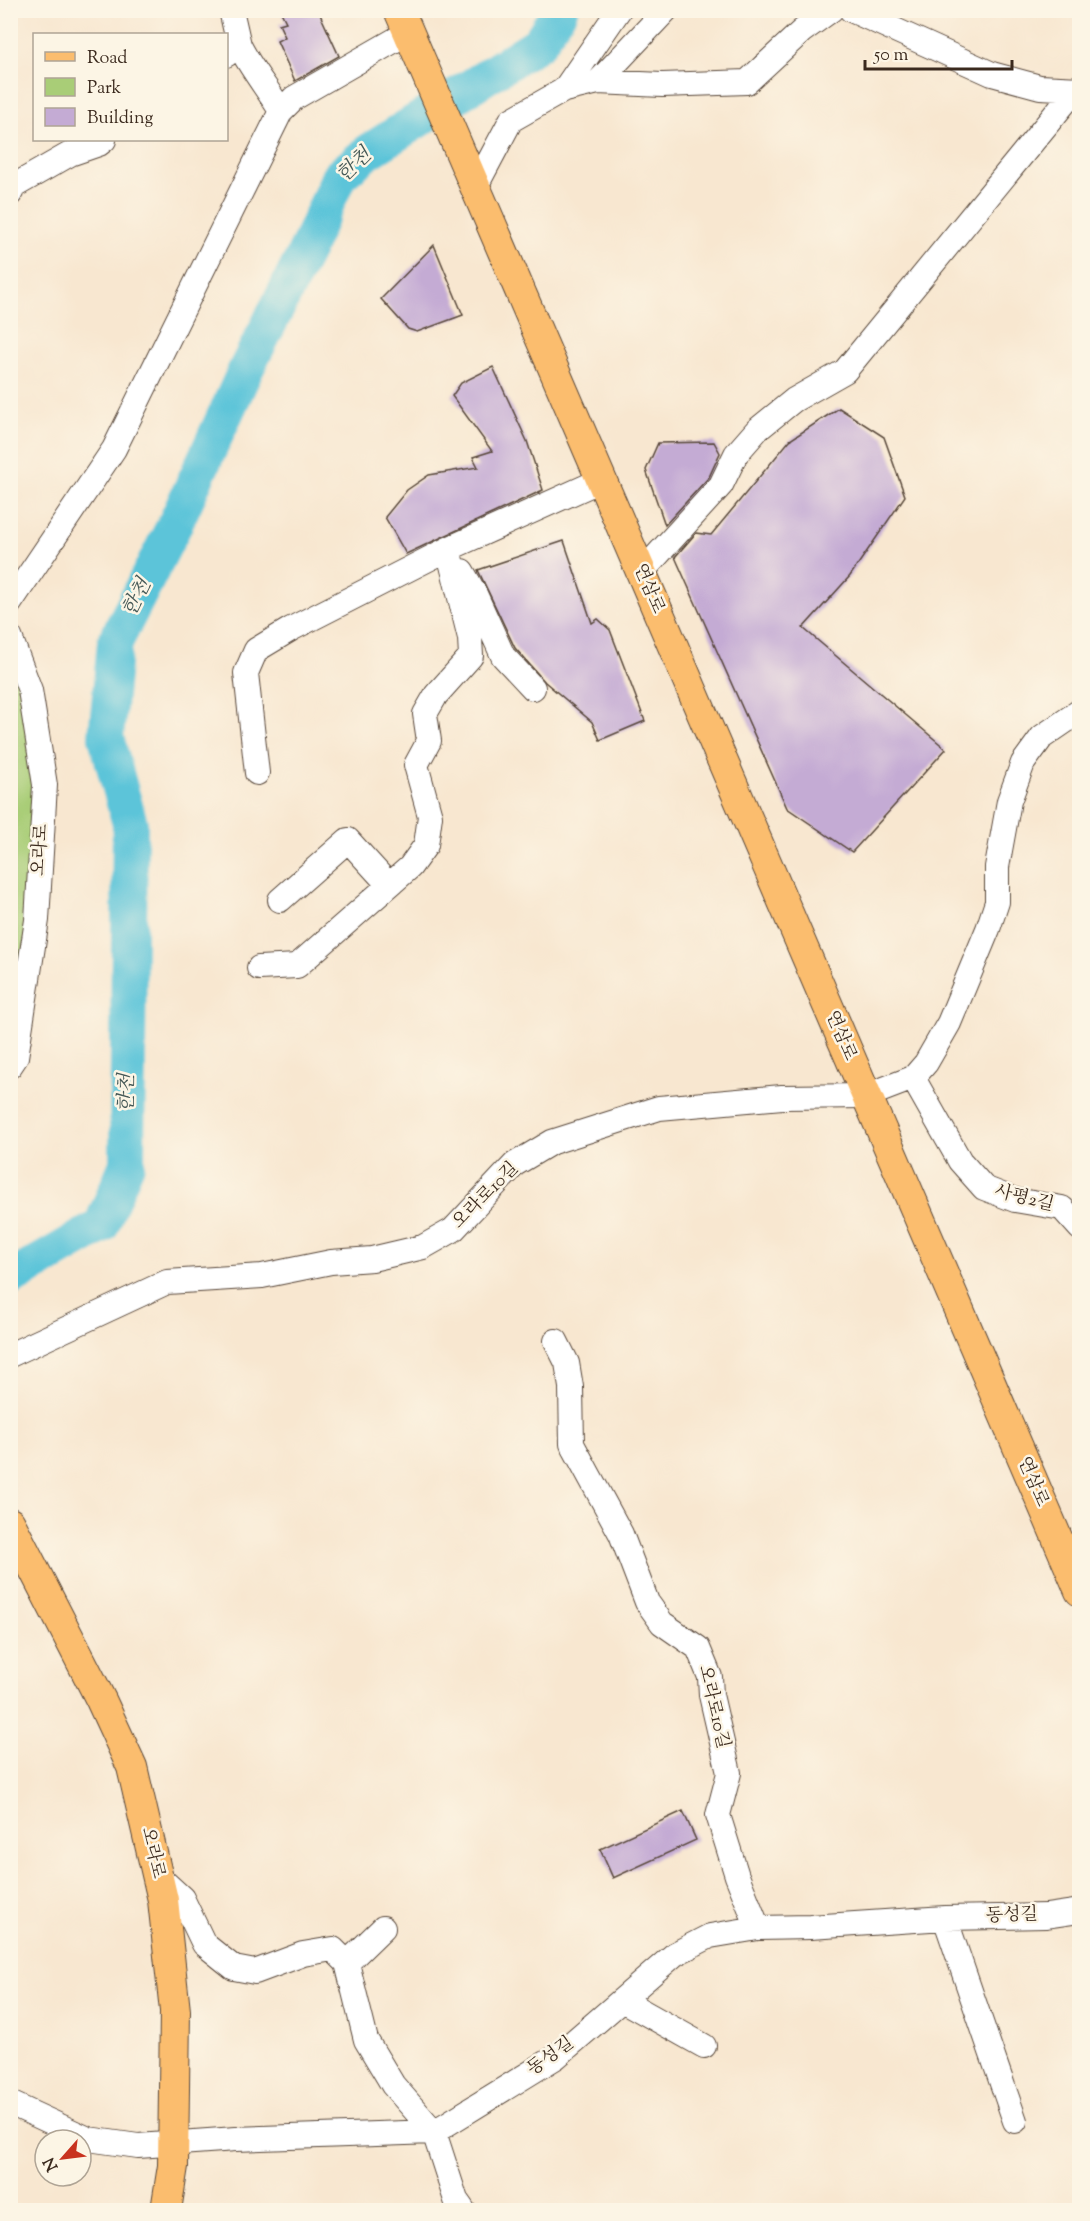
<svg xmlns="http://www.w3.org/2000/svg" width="1090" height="2221" viewBox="0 0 1090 2221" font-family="'Sorts Mill Goudy','Noto Serif KR',serif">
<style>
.green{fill:#a9cd77;stroke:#727c4a;stroke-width:1.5}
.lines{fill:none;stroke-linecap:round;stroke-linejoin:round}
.river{stroke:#5cc4d9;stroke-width:36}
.building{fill:#c4abd4}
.minor-casing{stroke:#574639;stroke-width:26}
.major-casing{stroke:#574639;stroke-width:32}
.minor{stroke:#fff;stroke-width:24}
.major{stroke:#fbbd6e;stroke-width:30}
.labels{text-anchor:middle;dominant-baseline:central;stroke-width:5;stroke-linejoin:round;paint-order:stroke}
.street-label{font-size:18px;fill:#3b2a1e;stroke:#fcf5e5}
.water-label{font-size:20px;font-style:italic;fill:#455856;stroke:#fcf5e5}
</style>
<rect width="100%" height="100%" fill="#fcf5e5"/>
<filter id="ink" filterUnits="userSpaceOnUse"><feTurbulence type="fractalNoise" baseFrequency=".0167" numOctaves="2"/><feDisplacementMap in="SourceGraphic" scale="12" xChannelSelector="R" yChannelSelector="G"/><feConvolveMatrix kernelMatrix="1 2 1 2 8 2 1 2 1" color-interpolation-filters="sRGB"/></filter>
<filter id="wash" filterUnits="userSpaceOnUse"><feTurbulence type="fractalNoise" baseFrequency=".008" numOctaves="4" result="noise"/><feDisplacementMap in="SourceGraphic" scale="24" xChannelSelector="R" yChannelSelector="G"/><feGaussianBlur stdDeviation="1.35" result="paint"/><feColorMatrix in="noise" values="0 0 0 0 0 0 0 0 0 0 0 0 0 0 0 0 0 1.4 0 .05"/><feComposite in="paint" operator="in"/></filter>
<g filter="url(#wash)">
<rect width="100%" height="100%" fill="#f8e7d0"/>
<!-- green -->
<path class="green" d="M 10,636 L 45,785 L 10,1066 Z"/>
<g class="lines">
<!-- river -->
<path class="river" d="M 10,1279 L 101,1226 L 127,1164 L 130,824 L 106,737 L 115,642 L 175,524 L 246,369 L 305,253 L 339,176 L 368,152 L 539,43 L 560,10"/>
</g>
<g id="blocks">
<!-- building -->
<path class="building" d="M 280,10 L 318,10 L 339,56 L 295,81 L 277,41 L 285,37 L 279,24 L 286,22 Z
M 434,245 L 463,315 L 417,332 L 408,329 L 381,299 Z
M 493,367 L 527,441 L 543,490 L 406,554 L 385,517 L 407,490 L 429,475 L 478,467 L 473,457 L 492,451 L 452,396 L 461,383 Z
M 839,408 L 884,437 L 905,496 L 850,576 L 803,628 L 946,749 L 852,852 L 787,808 L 675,557 L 696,533 L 711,535 L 790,440 Z
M 714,442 L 720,453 L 709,477 L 665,525 L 646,470 L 658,443 Z
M 564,541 L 592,623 L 598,619 L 610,630 L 645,721 L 600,740 L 592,722 L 545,682 L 515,648 L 478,570 Z
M 683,1811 L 696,1840 L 613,1878 L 600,1849 Z"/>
</g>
</g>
<g filter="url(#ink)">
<use href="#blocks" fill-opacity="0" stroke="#574639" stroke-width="1.5"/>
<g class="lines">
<!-- minor casing -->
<g class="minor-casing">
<path id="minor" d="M 851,10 L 992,74 L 1040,87 L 1080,89
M 239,45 C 251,69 267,88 281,111
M 226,55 L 239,45 L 231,10
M 598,82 L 666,10
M 564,90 L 619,10
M 476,186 L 511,120 L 564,90 L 598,82 L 662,85 L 747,82 L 802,31 L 831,10
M 10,194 L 14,186 L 70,154 L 99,144 L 104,140
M 462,571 L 474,592 L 503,656 L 533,688
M 641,573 L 721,485 L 736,454 L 757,430 L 794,400 L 845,371 L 1075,90
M 10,603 L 114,449 L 281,111 L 294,98 L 409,32
M 10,637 L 30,690 L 45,785 L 37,920 L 16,1057 L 10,1066
M 257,773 L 246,673 L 256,650 L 291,629 L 448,549 L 601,480
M 280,900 L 348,840 L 389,885
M 259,968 L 297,966 L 410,867 L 426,845 L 430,816 L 416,765 L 429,741 L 425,714 L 436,695 L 471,656 L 470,638 L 448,549
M 913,1078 L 960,1161 L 984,1188 L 1015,1200 L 1062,1208 L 1080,1228
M 556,1341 L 567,1363 L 571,1387 L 572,1444 L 621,1534 L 647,1602 L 662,1623 L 698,1648 L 710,1677 L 711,1695 L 729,1773 L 718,1815 L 737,1876 L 758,1928
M 10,1355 L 167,1282 L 262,1276 L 331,1262 L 372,1259 L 423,1247 L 453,1230 L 515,1164 L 552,1142 L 659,1108 L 782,1097 L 866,1096 L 913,1078 L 926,1063 L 949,1023 L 988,929 L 997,902 L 997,867 L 1009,801 L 1023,763 L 1042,737 L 1080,711
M 157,1875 L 182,1898 L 204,1944 L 234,1968 L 255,1972 L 303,1954 L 333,1949 L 347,1963 L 366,2040 L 393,2085 L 434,2132 L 456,2200 L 463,2210
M 945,1918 L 1015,2121
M 347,1963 L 383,1928
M 622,2000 L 704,2046
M 10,2103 L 88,2139 L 138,2146 L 236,2139 L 434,2132 L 556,2057 L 675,1954 L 710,1936 L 758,1928 L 810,1927 L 945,1918 L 1046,1916 L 1080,1911"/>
</g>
<!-- major casing -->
<g class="major-casing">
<path id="major" d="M 399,10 L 1080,1591
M 10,1523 L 101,1700 L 132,1767 L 163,1900 L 175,2011 L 173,2166 L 166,2210"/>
</g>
<!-- minor -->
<use href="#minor" class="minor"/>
<!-- major -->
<use href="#major" class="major"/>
</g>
</g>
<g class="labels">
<!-- street labels -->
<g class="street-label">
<text transform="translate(648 589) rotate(67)">연삼로</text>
<text transform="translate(41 850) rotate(-86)">오라로</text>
<text transform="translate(840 1036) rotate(67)">연삼로</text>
<text transform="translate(486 1196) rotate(-45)">오라로10길</text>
<text transform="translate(1024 1199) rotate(14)">사평2길</text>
<text transform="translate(1032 1482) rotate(67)">연삼로</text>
<text transform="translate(713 1707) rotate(77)">오라로10길</text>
<text transform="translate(152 1853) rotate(77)">오라로</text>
<text transform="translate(1012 1916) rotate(-2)">동성길</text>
<text transform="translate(551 2057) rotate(-36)">동성길</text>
</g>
<!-- water labels -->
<g class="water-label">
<text transform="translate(355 166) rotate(-44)">한천</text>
<text transform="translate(138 598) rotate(-63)">한천</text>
<text transform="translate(128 1093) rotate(-89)">한천</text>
</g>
</g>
<!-- margin -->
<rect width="1090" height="2221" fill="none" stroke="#fcf5e5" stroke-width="36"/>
<!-- legend -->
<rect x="33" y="33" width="195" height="108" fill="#fcf5e5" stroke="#afa495" stroke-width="1.5"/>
<rect x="45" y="52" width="30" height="9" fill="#fbbd6e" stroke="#afa495" stroke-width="1.5"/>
<text x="87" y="63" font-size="18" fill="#3b2a1e">Road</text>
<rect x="45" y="78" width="30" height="18" fill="#a9cd77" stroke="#afa495" stroke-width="1.5"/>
<text x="87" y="93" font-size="18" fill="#3b2a1e">Park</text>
<rect x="45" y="108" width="30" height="18" fill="#c4abd4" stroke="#afa495" stroke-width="1.5"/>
<text x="87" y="123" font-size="18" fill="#3b2a1e">Building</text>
<!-- north arrow -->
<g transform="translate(63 2158) rotate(242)"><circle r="28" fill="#fcf5e5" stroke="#afa495" stroke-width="1.5"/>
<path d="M0-4.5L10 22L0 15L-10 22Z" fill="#c8321e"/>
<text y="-9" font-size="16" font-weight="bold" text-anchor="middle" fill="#3b2a1e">N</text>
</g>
<!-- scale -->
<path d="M865 60v9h147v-9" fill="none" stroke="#3b2a1e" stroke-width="3"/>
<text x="874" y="60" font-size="18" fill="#3b2a1e" stroke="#fcf5e5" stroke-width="4.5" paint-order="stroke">50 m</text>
</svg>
